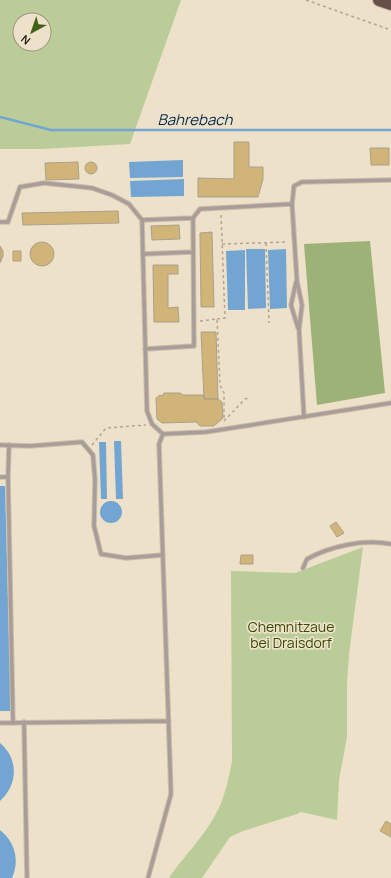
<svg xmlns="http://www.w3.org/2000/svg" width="391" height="878" viewBox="0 0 391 878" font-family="Manrope,sans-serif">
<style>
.green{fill:#bacc98;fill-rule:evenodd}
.forest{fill:#9db276}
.water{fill:#73a5d2}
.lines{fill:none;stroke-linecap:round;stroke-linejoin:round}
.stream{stroke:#73a5d2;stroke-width:2.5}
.building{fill:#d1b478;stroke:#aba08b}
.lane-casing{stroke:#c9beaa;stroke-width:5.5}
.highway-casing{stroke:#c9beaa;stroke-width:14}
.path{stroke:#b0a694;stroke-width:1.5;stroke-dasharray:3 3;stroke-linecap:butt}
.lane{stroke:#a89d98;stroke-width:3.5}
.highway{stroke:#654f47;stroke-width:12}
.labels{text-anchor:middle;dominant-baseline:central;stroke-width:3.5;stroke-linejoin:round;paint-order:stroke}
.park-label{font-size:14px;fill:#394a04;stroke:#ede1ca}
.water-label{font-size:15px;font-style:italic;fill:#032b49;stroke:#ede1ca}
</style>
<rect width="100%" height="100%" fill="#ede1ca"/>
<!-- green -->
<path class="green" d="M 0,0 L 181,0 L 130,144 L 42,149 L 0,149 ZM 20,20 L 44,20 L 44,44 L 20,44 Z
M 363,547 L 349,654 L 347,684 L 347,737 L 339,780 L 337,820 L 301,812 L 297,814 L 243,831 L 230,837 L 202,878 L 169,878 L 173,872 C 189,851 209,830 220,806 C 226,791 229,777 232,761 L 231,571 L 295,573 Z"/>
<!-- forest -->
<path class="forest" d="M 370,241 L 385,393 L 317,405 L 304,244 Z"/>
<!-- water -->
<path class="water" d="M 183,160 L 183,177 L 130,178 L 129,162 Z
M 184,179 L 184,196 L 131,197 L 130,181 Z
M 246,249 L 265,249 L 266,308 L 248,309 Z
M 286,249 L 287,308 L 270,309 L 268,250 Z
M 245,250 L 245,310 L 228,310 L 226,251 Z
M 114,441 L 121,441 L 123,499 L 116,499 Z
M 99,442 L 106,442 L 107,499 L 101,499 Z
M 0,486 L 5,486 L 11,711 L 0,711 Z
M100 512a11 11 0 1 1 22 0a11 11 0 1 1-22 0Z
M 0,743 C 19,759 18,785 0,801 Z
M 0,830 C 15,842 20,860 12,878 L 0,878 Z"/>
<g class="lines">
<!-- stream -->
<path class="stream" d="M 0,117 L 51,130 L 391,130"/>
</g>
<!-- building -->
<path class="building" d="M 234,142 L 249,142 L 249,167 L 263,167 L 263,179 L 258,197 L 198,197 L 198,178 L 234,179 Z
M 370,148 L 389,148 L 389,165 L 371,165 Z
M85 168a6 6 0 1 1 12 0a6 6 0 1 1-12 0Z
M 78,162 L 79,179 L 46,180 L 45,163 Z
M 118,211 L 119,223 L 23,225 L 22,213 Z
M 179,225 L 180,239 L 152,240 L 151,226 Z
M 212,232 L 214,307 L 201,307 L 200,233 Z
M30 254a12 12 0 1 1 24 0a12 12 0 1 1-24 0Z
M 0,246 L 3,251 L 3,256 L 0,263 Z
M 13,251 L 21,251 L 21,261 L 13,261 Z
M 153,265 L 178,265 L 178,274 L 168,274 L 168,308 L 178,307 L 179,322 L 154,322 Z
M 201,332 L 216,332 L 218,399 L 204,399 Z
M 164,393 L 180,393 L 183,395 L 204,395 L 204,399 L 218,399 L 222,402 L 223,418 L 214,426 L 200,426 L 196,422 L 162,423 L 157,419 L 156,398 L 160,395 L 162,396 Z
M 336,522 L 344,533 L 337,537 L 330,526 Z
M 241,555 L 253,555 L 253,564 L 240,564 Z
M 386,821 L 391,824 L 391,837 L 380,831 Z"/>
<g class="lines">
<!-- lane casing -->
<g class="lane-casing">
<path id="lane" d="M 292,204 L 297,281 L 302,305 L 299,329 L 304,417
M 142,220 L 193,218 L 200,209 L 292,204 L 294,186 L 302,182 L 391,180
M 0,222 L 8,222 L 20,187 L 44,183 L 92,188 L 112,195 L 129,204 L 142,220 L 147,411 L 152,424 L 163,434
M 143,254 L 193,252
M 296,282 L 291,305 L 298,328
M 145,349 L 194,346 L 193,218
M 0,445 L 30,446 L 82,442 L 93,455 L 95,480 L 94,526 L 101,554 L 126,558 L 163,555
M 0,477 L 8,477 L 9,445
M 8,477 L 13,722
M 303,568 L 307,559 C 331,546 363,539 391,544
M 24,722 L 27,878
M 0,723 L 169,721
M 148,878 L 171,794 L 159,444 L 163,434 L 206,432 L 391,403"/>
</g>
<!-- highway casing -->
<g class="highway-casing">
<path id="highway" d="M 379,0 L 391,4"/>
</g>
<!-- path -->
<path class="path" d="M 306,0 L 391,30
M 266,243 L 269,323
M 222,244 L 288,242
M 217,319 L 225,318 L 221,214
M 200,321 L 217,319 L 220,385 L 224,393 L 224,421
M 224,421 L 245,399 L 249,398
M 92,445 L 106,428 L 146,425"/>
<!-- lane -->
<use href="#lane" class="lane"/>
<!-- highway -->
<use href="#highway" class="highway"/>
</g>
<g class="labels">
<!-- park labels -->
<g class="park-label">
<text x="291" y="626">Chemnitzaue<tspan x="291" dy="16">bei Draisdorf</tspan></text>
</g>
<!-- water labels -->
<g class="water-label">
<text x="195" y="119">Bahrebach</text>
</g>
</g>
<!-- north arrow -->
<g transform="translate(32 32) rotate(220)"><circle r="19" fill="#ede1ca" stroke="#9d9483"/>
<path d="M0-3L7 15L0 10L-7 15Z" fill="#416218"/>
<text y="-6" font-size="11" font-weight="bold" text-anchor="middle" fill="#262119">N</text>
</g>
</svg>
